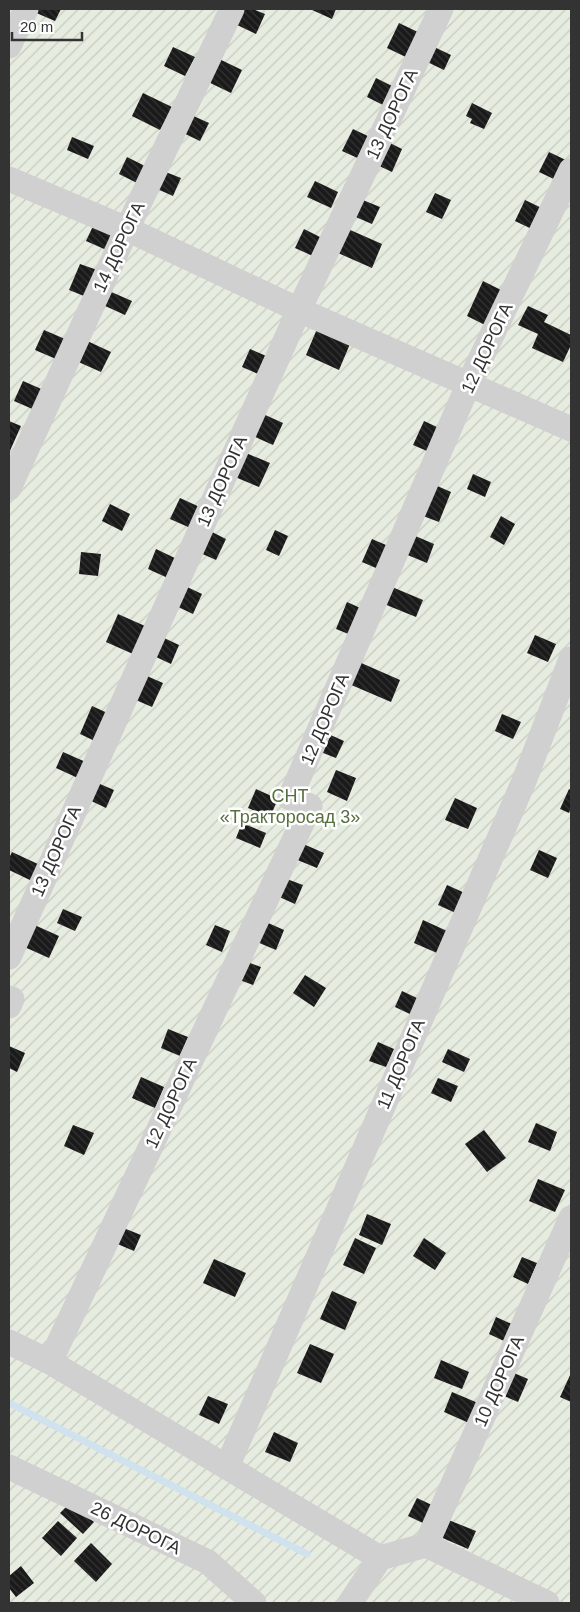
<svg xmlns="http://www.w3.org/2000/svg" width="580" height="1612" viewBox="0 0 580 1612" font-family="Helvetica,sans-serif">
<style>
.garden{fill:url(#garden-furrows)}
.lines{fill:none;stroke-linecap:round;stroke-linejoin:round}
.stream{stroke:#cfe2ee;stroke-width:7}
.building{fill:url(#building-back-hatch)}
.street{stroke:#d0d0d0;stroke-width:25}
.labels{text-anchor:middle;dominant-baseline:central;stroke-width:5;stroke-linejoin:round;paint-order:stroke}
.street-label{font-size:18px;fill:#333;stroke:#fff}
.park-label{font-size:18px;fill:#56703f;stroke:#fff}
</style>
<defs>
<pattern id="garden-furrows" width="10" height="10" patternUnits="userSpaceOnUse" patternTransform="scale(1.25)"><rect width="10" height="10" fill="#e6ecdf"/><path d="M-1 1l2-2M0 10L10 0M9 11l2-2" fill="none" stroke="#c6cbc0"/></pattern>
<pattern id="building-back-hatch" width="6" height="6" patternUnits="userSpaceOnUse" patternTransform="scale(1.25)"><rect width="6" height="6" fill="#1a1a1a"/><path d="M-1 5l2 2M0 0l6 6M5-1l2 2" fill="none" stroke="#333"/></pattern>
</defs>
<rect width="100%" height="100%" fill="#fff"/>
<!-- garden -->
<path class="garden" d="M 9,9 L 571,9 L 571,1603 L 9,1603 Z"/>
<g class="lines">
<!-- stream -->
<path class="stream" d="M 9,1403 L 307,1554"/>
</g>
<!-- building -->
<path class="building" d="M 35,9 L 61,9 L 55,21 L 34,12 Z
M 242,9 L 253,9 L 265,14 L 256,34 L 235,24 Z
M 310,9 L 336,9 L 332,19 Z
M 399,23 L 422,34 L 410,59 L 387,48 Z
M 430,45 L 451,55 L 444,70 L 423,60 Z
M 173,47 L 195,57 L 185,76 L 164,66 Z
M 215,57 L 242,70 L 231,93 L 204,80 Z
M 376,78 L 396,88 L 387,107 L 367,97 Z
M 143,93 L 172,107 L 160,130 L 132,116 Z
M 472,103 L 492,113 L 484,129 L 470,123 L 472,119 L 466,116 Z
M 189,114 L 209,123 L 200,141 L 181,132 Z
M 353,129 L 372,138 L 362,160 L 342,151 Z
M 72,137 L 94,146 L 88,159 L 67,150 Z
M 386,141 L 402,149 L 392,172 L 375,164 Z
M 549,152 L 570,162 L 560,182 L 539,172 Z
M 127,157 L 145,166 L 137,183 L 119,174 Z
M 163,171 L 181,178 L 173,196 L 155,188 Z
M 315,181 L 338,192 L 331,208 L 307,197 Z
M 435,193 L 451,200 L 442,219 L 426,212 Z
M 358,198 L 380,207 L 372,224 L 351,215 Z
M 525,200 L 548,211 L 538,232 L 515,221 Z
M 94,224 L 119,235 L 111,252 L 86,241 Z
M 304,229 L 324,239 L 315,257 L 295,248 Z
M 348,229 L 382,244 L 372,268 L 338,253 Z
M 80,264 L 100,271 L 89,298 L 69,290 Z
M 483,281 L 507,293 L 491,328 L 467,316 Z
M 109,291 L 132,301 L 125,315 L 103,305 Z
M 528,306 L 548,315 L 544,322 L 571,335 L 571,345 L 563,362 L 532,348 L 538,334 L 518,325 Z
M 317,329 L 350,344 L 339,370 L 306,355 Z
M 44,330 L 65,339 L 56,359 L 35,350 Z
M 83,339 L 111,352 L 101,372 L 74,360 Z
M 250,349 L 271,358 L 263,376 L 242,367 Z
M 23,381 L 46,391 L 37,411 L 14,401 Z
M 263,414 L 283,423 L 273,445 L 253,436 Z
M 9,421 L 21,426 L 9,453 Z
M 424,421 L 437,427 L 427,451 L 413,445 Z
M 246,453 L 270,463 L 259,487 L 235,477 Z
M 473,474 L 491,482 L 485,497 L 467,489 Z
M 435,485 L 451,492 L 439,522 L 423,516 Z
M 180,498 L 204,509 L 195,530 L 170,519 Z
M 110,504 L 130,514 L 122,531 L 102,521 Z
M 501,516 L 515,524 L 504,545 L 490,537 Z
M 208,530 L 226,539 L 216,560 L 198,552 Z
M 275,530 L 288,536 L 279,556 L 266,550 Z
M 413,535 L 434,544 L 427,563 L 405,554 Z
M 372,539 L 393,548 L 383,571 L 362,562 Z
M 156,549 L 179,560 L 170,579 L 148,569 Z
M 81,552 L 101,554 L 98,576 L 79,574 Z
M 185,586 L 202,594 L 193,614 L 176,606 Z
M 392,587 L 423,600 L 416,617 L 384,604 Z
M 347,602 L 367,611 L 356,637 L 336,629 Z
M 118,614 L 145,626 L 133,654 L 106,642 Z
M 535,635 L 556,644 L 548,662 L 527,653 Z
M 162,637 L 179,645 L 171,664 L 154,656 Z
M 359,662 L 400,680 L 391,702 L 349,684 Z
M 140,673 L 163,683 L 152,707 L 129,697 Z
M 92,706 L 112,715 L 99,743 L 80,734 Z
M 502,714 L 521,722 L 513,739 L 495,731 Z
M 326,733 L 344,741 L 336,758 L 318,751 Z
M 63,752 L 88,763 L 80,779 L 56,768 Z
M 336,770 L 356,778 L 347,801 L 327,792 Z
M 93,781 L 114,790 L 106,808 L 85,798 Z
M 256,789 L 278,799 L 270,817 L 248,808 Z
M 569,789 L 571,790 L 571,808 L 569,813 L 560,809 Z
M 455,798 L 477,808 L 468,829 L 445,820 Z
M 242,823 L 266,833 L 260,848 L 236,838 Z
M 301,843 L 324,853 L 317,868 L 295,859 Z
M 539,850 L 557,858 L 548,878 L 530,870 Z
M 12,852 L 40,865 L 32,881 L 9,870 L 9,858 Z
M 284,878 L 303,885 L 295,904 L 277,896 Z
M 447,885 L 467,894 L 458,914 L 438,905 Z
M 63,909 L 82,917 L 75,931 L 57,923 Z
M 423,920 L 447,931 L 437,953 L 414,943 Z
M 266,922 L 284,930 L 276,950 L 257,942 Z
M 30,923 L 59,936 L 49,958 L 20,945 Z
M 215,925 L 230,931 L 222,952 L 206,945 Z
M 245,961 L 261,967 L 253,985 L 237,979 Z
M 305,975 L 326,988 L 314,1007 L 293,993 Z
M 402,991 L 419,999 L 412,1015 L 395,1007 Z
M 168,1029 L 188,1037 L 180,1056 L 161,1048 Z
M 378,1042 L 394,1049 L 386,1067 L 369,1061 Z
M 9,1046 L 25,1053 L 17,1072 L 9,1068 Z
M 448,1049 L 470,1059 L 464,1072 L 442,1062 Z
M 141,1077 L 164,1087 L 155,1108 L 132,1098 Z
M 438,1078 L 458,1086 L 451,1102 L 431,1093 Z
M 536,1123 L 557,1132 L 550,1151 L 528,1142 Z
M 73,1125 L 94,1133 L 84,1155 L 64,1146 Z
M 484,1130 L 506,1158 L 487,1172 L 465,1144 Z
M 538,1179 L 565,1190 L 555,1212 L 529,1201 Z
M 367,1214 L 391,1224 L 382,1245 L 359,1235 Z
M 121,1227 L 141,1235 L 134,1251 L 115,1243 Z
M 355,1238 L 376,1248 L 364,1274 L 343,1265 Z
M 424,1238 L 446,1253 L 435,1270 L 413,1256 Z
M 522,1257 L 537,1263 L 528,1284 L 513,1277 Z
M 214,1259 L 246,1273 L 235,1297 L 203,1283 Z
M 332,1291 L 357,1302 L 345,1330 L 320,1319 Z
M 496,1317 L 512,1324 L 504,1341 L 489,1334 Z
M 310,1344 L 334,1354 L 321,1383 L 297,1373 Z
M 441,1360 L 469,1372 L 462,1389 L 434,1378 Z
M 514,1373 L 528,1379 L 518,1402 L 504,1396 Z
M 571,1373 L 571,1402 L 560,1397 Z
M 452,1392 L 478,1403 L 469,1423 L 444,1412 Z
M 208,1396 L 228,1404 L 219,1424 L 199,1415 Z
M 274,1432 L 298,1443 L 290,1462 L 265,1452 Z
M 417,1498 L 434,1506 L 425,1524 L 408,1516 Z
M 72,1501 L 94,1522 L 83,1534 L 60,1513 Z
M 446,1519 L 476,1531 L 468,1549 L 438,1536 Z
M 58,1521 L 77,1538 L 61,1556 L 42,1538 Z
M 91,1543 L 112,1564 L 96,1582 L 74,1561 Z
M 21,1566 L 34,1583 L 16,1597 L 9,1588 L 9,1576 Z"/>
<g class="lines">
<!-- street -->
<path class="street" d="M 9,46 L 26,9
M 9,179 L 127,229 L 299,310 L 571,429
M 9,488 L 127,229 L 232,9
M 9,957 L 299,310 L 441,9
M 9,998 L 12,999 L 9,1006
M 9,1342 L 50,1362 L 380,1558 L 426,1545 L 547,1603
M 50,1362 L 310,806 L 290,798 L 469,383 L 571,170
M 9,1467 L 208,1562 L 254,1603
M 227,1467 L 524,781 L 571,659
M 426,1545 L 571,1218
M 350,1603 L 380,1558"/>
</g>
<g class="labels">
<!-- street labels -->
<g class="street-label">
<text transform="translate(392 114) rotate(-65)">13 ДОРОГА</text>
<text transform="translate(119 247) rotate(-65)">14 ДОРОГА</text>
<text transform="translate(487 348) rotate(-65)">12 ДОРОГА</text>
<text transform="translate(222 481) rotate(-66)">13 ДОРОГА</text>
<text transform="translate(325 719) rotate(-67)">12 ДОРОГА</text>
<text transform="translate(56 851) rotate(-66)">13 ДОРОГА</text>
<text transform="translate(401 1064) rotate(-67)">11 ДОРОГА</text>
<text transform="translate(171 1103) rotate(-65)">12 ДОРОГА</text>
<text transform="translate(499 1381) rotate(-66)">10 ДОРОГА</text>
<text transform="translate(136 1528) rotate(26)">26 ДОРОГА</text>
</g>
<!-- park labels -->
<g class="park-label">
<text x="290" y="796">СНТ<tspan x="290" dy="21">«Тракторосад 3»</tspan></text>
</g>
</g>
<!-- border -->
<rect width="580" height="1612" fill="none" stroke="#333333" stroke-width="20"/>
<!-- scale -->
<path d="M12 32v8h70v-8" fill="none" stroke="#333333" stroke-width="2.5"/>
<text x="20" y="32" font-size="15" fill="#333333" stroke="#ffffff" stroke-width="4" paint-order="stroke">20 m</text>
</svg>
